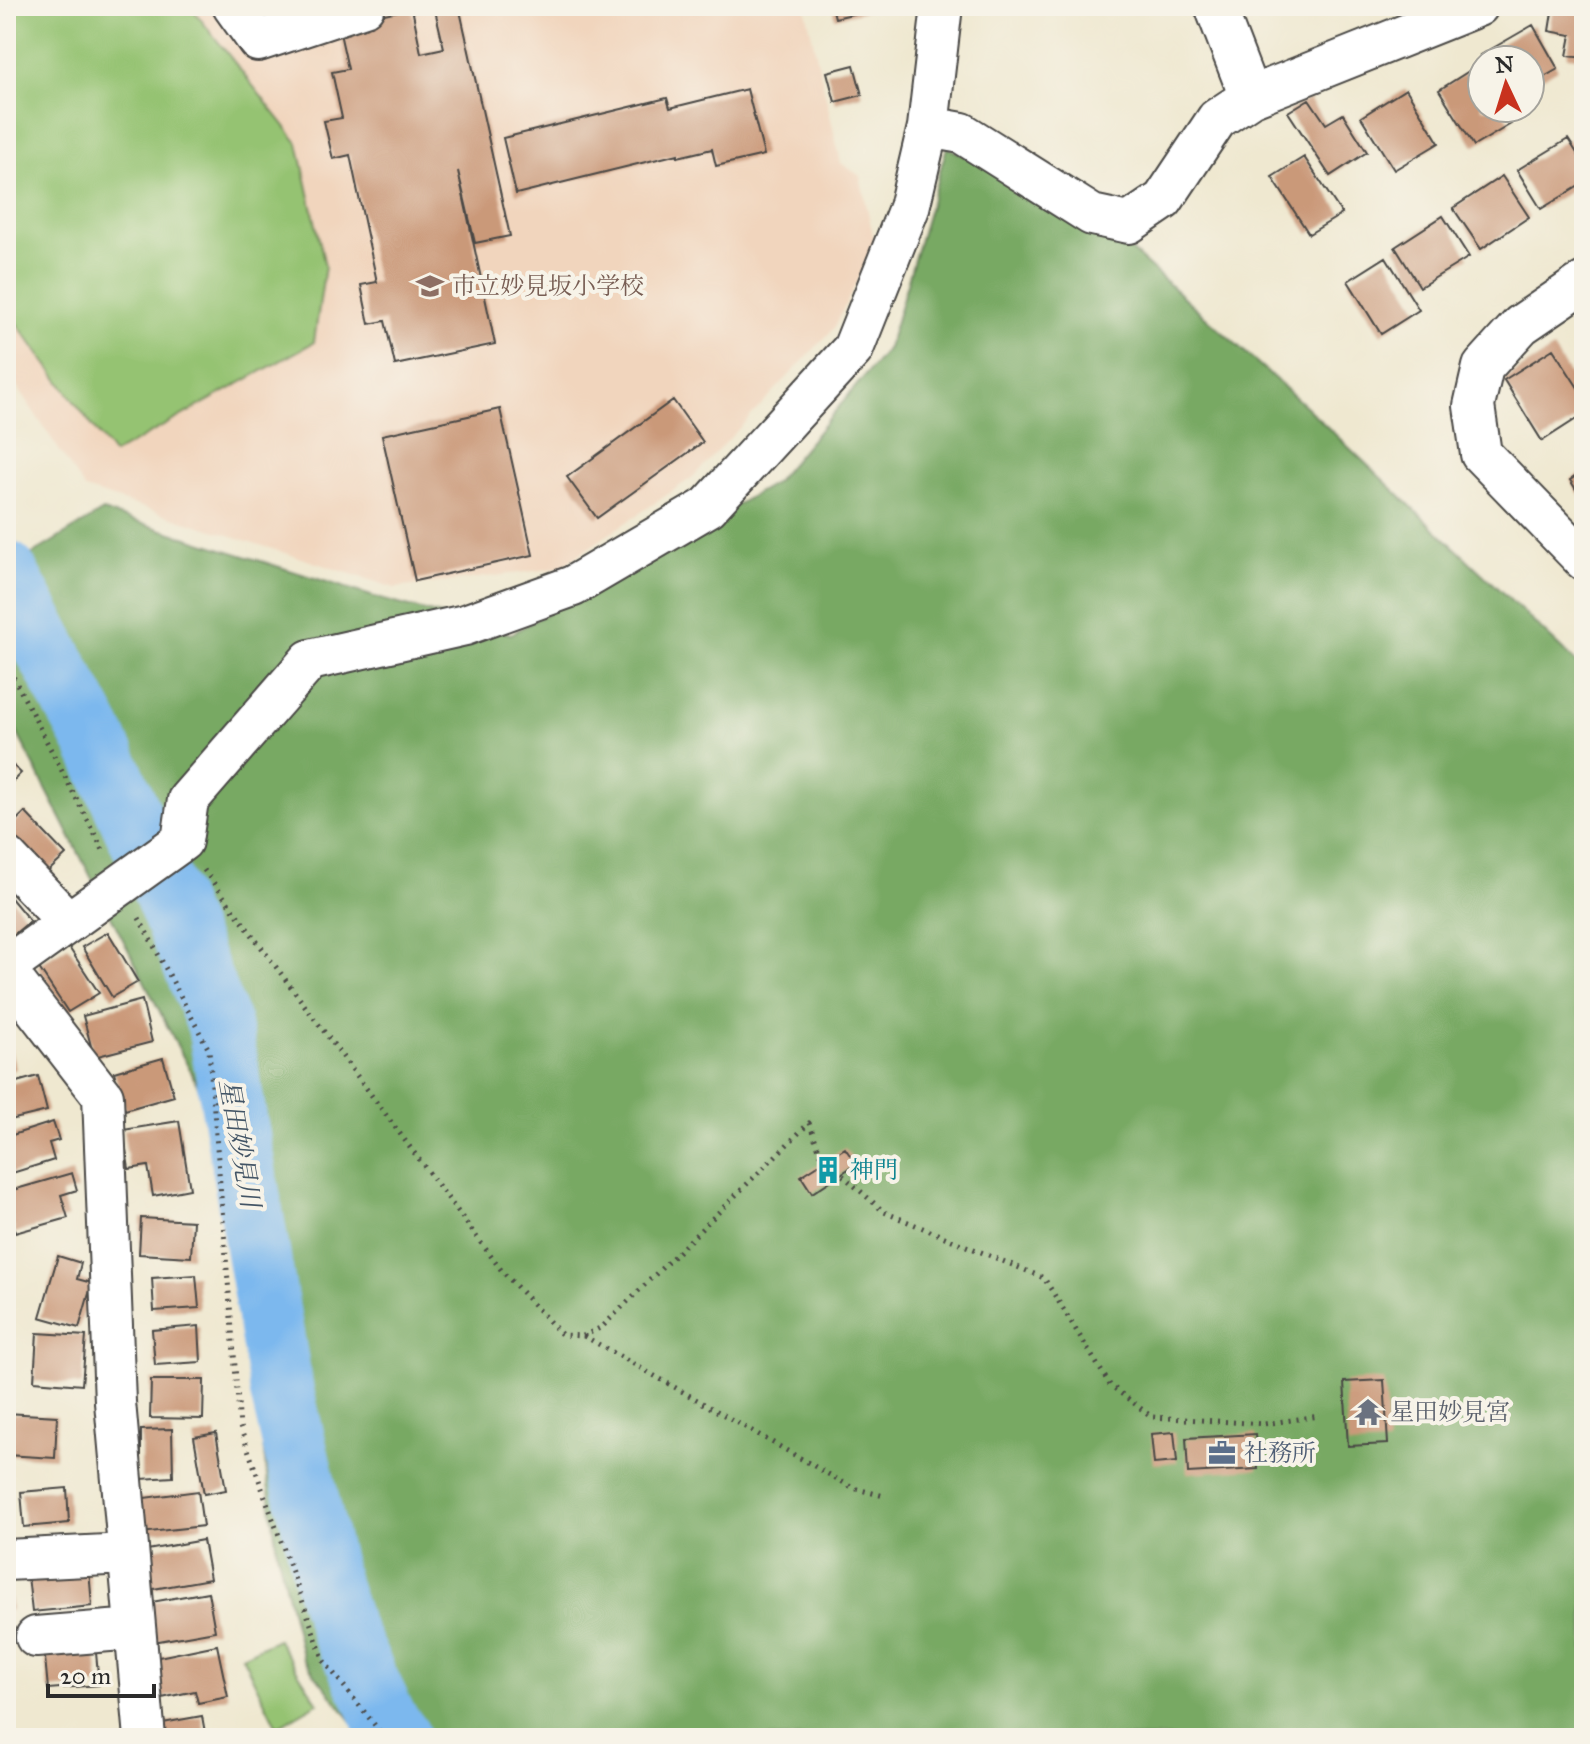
<svg xmlns="http://www.w3.org/2000/svg" width="1590" height="1744" viewBox="0 0 1590 1744" font-family="'IM FELL Great Primer','Noto Serif JP',serif">
<style>
.built{fill:#f1d5bd}
.green{fill:#95c372;stroke:#60774e;stroke-width:2}
.forest{fill:#78a964;stroke:#526a48;stroke-width:2}
.lines{fill:none;stroke-linecap:round;stroke-linejoin:round}
.river{stroke:#7bb8ee;stroke-width:64}
.building{fill:#ca9979}
.minor-casing{stroke:#484744;stroke-width:44}
.path{stroke:#484744;stroke-width:5;stroke-dasharray:2 6;stroke-linecap:butt}
.minor{stroke:#fff;stroke-width:40}
.labels{text-anchor:middle;dominant-baseline:central;stroke-width:8;stroke-linejoin:round;paint-order:stroke}
.education-label{font-size:24px;fill:#785e54;stroke:#f7f3e8;text-anchor:start}
.culture-label{font-size:24px;fill:#0d838f;stroke:#f7f3e8;text-anchor:start}
.worship-label{font-size:24px;fill:#5b616d;stroke:#f7f3e8;text-anchor:start}
.service-label{font-size:24px;fill:#4e5e75;stroke:#f7f3e8;text-anchor:start}
.water-label{font-size:26px;font-style:italic;fill:#435566;stroke:#f7f3e8}
</style>
<rect width="100%" height="100%" fill="#f7f3e8"/>
<filter id="ink" filterUnits="userSpaceOnUse"><feTurbulence type="fractalNoise" baseFrequency=".0125" numOctaves="2"/><feDisplacementMap in="SourceGraphic" scale="16" xChannelSelector="R" yChannelSelector="G"/><feConvolveMatrix kernelMatrix="1 2 1 2 8 2 1 2 1" color-interpolation-filters="sRGB"/></filter>
<filter id="wash" filterUnits="userSpaceOnUse"><feTurbulence type="fractalNoise" baseFrequency=".006" numOctaves="4" result="noise"/><feDisplacementMap in="SourceGraphic" scale="32" xChannelSelector="R" yChannelSelector="G"/><feGaussianBlur stdDeviation="1.8" result="paint"/><feColorMatrix in="noise" values="0 0 0 0 0 0 0 0 0 0 0 0 0 0 0 0 0 1.4 0 .05"/><feComposite in="paint" operator="in"/></filter>
<g filter="url(#wash)">
<rect width="100%" height="100%" fill="#efe8d0"/>
<!-- built -->
<path class="built" d="M 6,6 L 218,6 L 234,24 L 310,6 L 805,6 L 841,163 L 860,176 L 875,244 L 834,328 L 693,477 L 559,568 L 395,588 L 85,489 L 6,370 Z"/>
<!-- green -->
<path class="green" d="M 6,6 L 190,6 L 298,143 L 325,266 L 314,342 L 113,454 L 6,309 Z
M 277,1639 L 318,1703 L 277,1727 L 242,1656 Z"/>
<!-- forest -->
<path class="forest" d="M 947,147 L 1106,228 L 1303,404 L 1584,670 L 1584,1738 L 365,1738 L 303,1659 L 277,1552 L 222,1133 L 6,711 L 6,570 L 103,511 L 384,600 L 511,634 L 776,482 L 888,348 Z"/>
<g class="lines">
<!-- river -->
<path class="river" d="M 6,573 L 96,741 L 164,889 L 219,1025 L 282,1392 L 328,1588 L 341,1627 L 387,1723 L 399,1738"/>
</g>
<g id="blocks">
<!-- building -->
<path class="building" d="M 434,6 L 459,6 L 510,236 L 475,243 L 458,171 L 495,344 L 395,365 L 385,321 L 369,324 L 361,285 L 377,282 L 350,155 L 333,159 L 324,121 L 342,118 L 332,72 L 348,69 L 338,24 L 412,8 L 421,53 L 444,48 Z
M 832,6 L 881,6 L 882,7 L 835,18 Z
M 1553,6 L 1584,6 L 1584,58 L 1567,56 L 1571,35 L 1549,31 Z
M 1533,25 L 1558,69 L 1530,85 L 1530,60 L 1484,60 L 1481,55 Z
M 854,65 L 862,95 L 835,102 L 827,72 Z
M 1477,66 L 1482,75 L 1482,108 L 1502,108 L 1511,124 L 1474,146 L 1439,90 Z
M 747,89 L 764,155 L 716,166 L 712,149 L 678,157 L 678,154 L 516,194 L 503,138 L 667,98 L 670,108 Z
M 1406,89 L 1439,143 L 1394,170 L 1361,117 Z
M 1309,99 L 1326,124 L 1343,114 L 1367,152 L 1330,176 L 1288,112 Z
M 1568,139 L 1584,164 L 1584,183 L 1541,209 L 1517,170 Z
M 1304,157 L 1342,214 L 1309,234 L 1272,177 Z
M 1502,176 L 1529,217 L 1481,249 L 1453,208 Z
M 1443,216 L 1469,257 L 1420,287 L 1395,247 Z
M 1386,257 L 1419,310 L 1381,334 L 1348,281 Z
M 1553,349 L 1584,397 L 1584,414 L 1542,441 L 1504,380 Z
M 673,400 L 703,442 L 597,518 L 567,477 Z
M 500,409 L 533,555 L 415,581 L 382,435 Z
M 1584,471 L 1584,502 L 1570,480 Z
M 6,759 L 21,773 L 6,788 Z
M 25,812 L 66,855 L 42,877 L 6,839 L 6,830 Z
M 6,892 L 30,921 L 6,941 Z
M 108,932 L 138,982 L 112,997 L 82,947 Z
M 68,946 L 99,993 L 68,1012 L 37,965 Z
M 142,1000 L 152,1042 L 94,1057 L 83,1016 Z
M 7,1038 L 16,1069 L 6,1072 L 6,1039 Z
M 163,1058 L 174,1096 L 125,1110 L 114,1072 Z
M 38,1076 L 47,1111 L 6,1121 L 6,1085 Z
M 179,1121 L 190,1189 L 153,1196 L 148,1166 L 129,1169 L 123,1130 Z
M 53,1122 L 59,1140 L 49,1143 L 54,1160 L 6,1175 L 6,1137 Z
M 845,1148 L 856,1164 L 812,1193 L 801,1176 Z
M 72,1173 L 77,1190 L 61,1195 L 68,1218 L 15,1233 L 6,1192 Z
M 141,1218 L 193,1221 L 191,1257 L 139,1254 Z
M 58,1256 L 81,1263 L 77,1279 L 92,1283 L 79,1328 L 40,1317 Z
M 196,1275 L 199,1308 L 154,1311 L 152,1278 Z
M 199,1326 L 201,1362 L 155,1365 L 152,1330 Z
M 37,1333 L 86,1336 L 82,1385 L 34,1381 Z
M 151,1380 L 204,1380 L 203,1419 L 150,1418 Z
M 1384,1380 L 1388,1444 L 1348,1446 L 1344,1382 Z
M 6,1413 L 57,1416 L 55,1458 L 6,1455 Z
M 172,1429 L 173,1477 L 141,1479 L 141,1430 Z
M 1174,1432 L 1177,1462 L 1154,1464 L 1151,1434 Z
M 216,1433 L 226,1490 L 204,1494 L 194,1437 Z
M 1256,1434 L 1258,1469 L 1188,1473 L 1186,1438 Z
M 67,1488 L 69,1523 L 24,1527 L 21,1492 Z
M 198,1491 L 203,1526 L 141,1533 L 136,1499 Z
M 203,1540 L 210,1579 L 142,1591 L 136,1552 Z
M 89,1570 L 92,1606 L 32,1612 L 28,1576 Z
M 6,1574 L 8,1574 L 11,1610 L 6,1611 Z
M 208,1592 L 215,1631 L 153,1642 L 146,1603 Z
M 95,1642 L 99,1685 L 48,1689 L 44,1647 Z
M 217,1645 L 228,1697 L 198,1703 L 195,1691 L 157,1699 L 149,1659 Z
M 202,1716 L 206,1738 L 160,1738 L 157,1724 Z"/>
</g>
</g>
<g filter="url(#ink)">
<use href="#blocks" fill-opacity="0" stroke="#484744" stroke-width="2"/>
<g class="lines">
<!-- minor casing -->
<g class="minor-casing">
<path id="minor" d="M 233,6 L 258,41 L 364,6
M 942,6 L 928,127 L 962,133 L 1092,215 L 1129,223 L 1163,200 L 1217,119 L 1250,97 L 1478,6
M 1215,6 L 1250,97
M 1584,282 L 1521,325 L 1483,367 L 1474,406 L 1481,454 L 1584,560
M 6,857 L 68,922
M 6,967 L 182,841 L 188,800 L 310,660 L 465,625 L 573,586 L 708,507 L 853,349 L 909,208 L 928,127
M 6,971 L 103,1096 L 115,1402 L 145,1738
M 6,1560 L 127,1554
M 36,1637 L 134,1629"/>
</g>
<!-- path -->
<path class="path" d="M 6,663 L 104,852
M 204,870 L 502,1271 L 562,1335 L 583,1336 L 602,1327 L 809,1123 L 822,1157 L 884,1212 L 1044,1278 L 1110,1385 L 1152,1417 L 1264,1424 L 1319,1416
M 139,918 L 209,1050 L 240,1427 L 324,1661 L 385,1738
M 584,1336 L 853,1488 L 884,1496"/>
<!-- minor -->
<use href="#minor" class="minor"/>
</g>
</g>
<!-- icons -->
<defs>
<g id="school-bare" transform="scale(2.16)"><path d="M0-5L7-2L0 1L-7-2ZM-4 1L0 2.5L4 1V4Q0 6-4 4Z" fill="#8d6e63" stroke="#f7f3e8" stroke-width="2.5" paint-order="stroke"/></g>
<g id="building-bare" transform="scale(2.16)"><path d="M-4-6H4V6H1V3H-1V6H-4ZM-2.5-4.3h1.7v1.8h-1.7ZM.8-4.3h1.7v1.8H.8ZM-2.5-1h1.7V.8h-1.7ZM.8-1h1.7V.8H.8Z" fill="#0f9aa8" stroke="#f7f3e8" stroke-width="2.5" paint-order="stroke"/></g>
<g id="temple-bare" transform="scale(2.16)"><path d="M0-6L5-2H3V0L6.5 2.5H4V6H1.5V3h-3V6H-4V2.5H-6.5L-3 0V-2H-5Z" fill="#6b7280" stroke="#f7f3e8" stroke-width="2.5" paint-order="stroke"/></g>
<g id="office-bare" transform="scale(2.16)"><path d="M-6-3h4V-5.5h4V-3h4V5H-6ZM-1-4.5V-3h2v-1.5ZM-6 0V1H6V0Z" fill="#5c6f8a" stroke="#f7f3e8" stroke-width="2.5" paint-order="stroke"/></g>
</defs>
<g fill-rule="evenodd">
<use href="#school-bare" x="430" y="286"/>
<use href="#building-bare" x="828" y="1170"/>
<use href="#temple-bare" x="1368" y="1412"/>
<use href="#office-bare" x="1222" y="1453"/>
</g>
<g class="labels">
<!-- education labels -->
<g class="education-label">
<text x="452" y="286">市立妙見坂小学校</text>
</g>
<!-- culture labels -->
<g class="culture-label">
<text x="850" y="1170">神門</text>
</g>
<!-- worship labels -->
<g class="worship-label">
<text x="1390" y="1412">星田妙見宮</text>
</g>
<!-- service labels -->
<g class="service-label">
<text x="1244" y="1453">社務所</text>
</g>
<!-- water labels -->
<g class="water-label">
<text transform="translate(240 1143) rotate(80)">星田妙見川</text>
</g>
</g>
<!-- margin -->
<rect width="1590" height="1744" fill="none" stroke="#f7f3e8" stroke-width="32"/>
<!-- north arrow -->
<g transform="translate(1506 84) rotate(356)"><circle r="38" fill="#f7f3e8" stroke="#a5a39c" stroke-width="2"/>
<path d="M0-6L14 30L0 20L-14 30Z" fill="#c8321e"/>
<text y="-12" font-size="22" font-weight="bold" text-anchor="middle" fill="#2b2b2b">N</text>
</g>
<!-- scale -->
<path d="M48 1684v12h106v-12" fill="none" stroke="#2b2b2b" stroke-width="4"/>
<text x="60" y="1684" font-size="24" fill="#2b2b2b" stroke="#f7f3e8" stroke-width="6" paint-order="stroke">20 m</text>
</svg>
